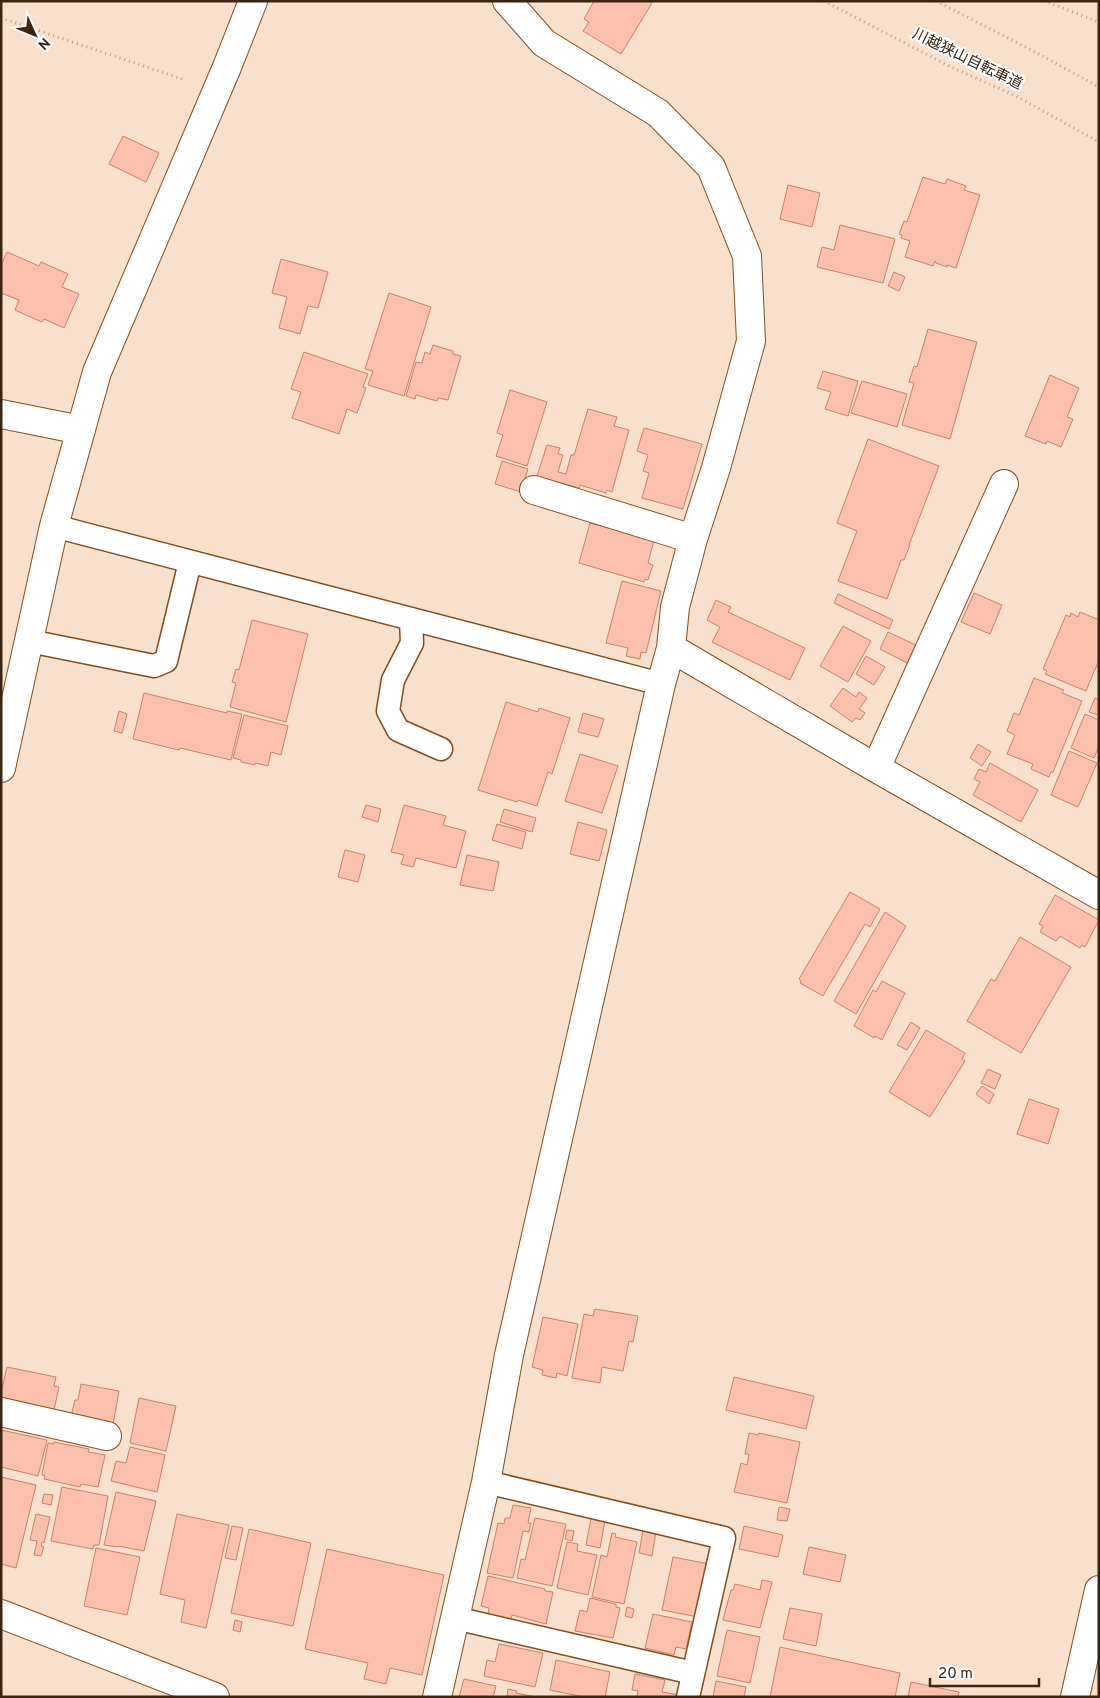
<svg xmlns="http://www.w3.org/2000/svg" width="1100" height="1698" viewBox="0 0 1100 1698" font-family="Overpass,'Noto Sans JP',sans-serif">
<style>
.building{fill:#fdc0ac;stroke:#c88269}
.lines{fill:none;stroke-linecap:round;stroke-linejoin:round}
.service-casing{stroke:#824e1d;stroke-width:25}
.minor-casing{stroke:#824e1d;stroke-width:30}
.tertiary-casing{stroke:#824e1d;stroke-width:30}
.path{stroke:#b49b88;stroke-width:3;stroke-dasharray:1 4;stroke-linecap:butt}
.service{stroke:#fff;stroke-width:22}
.minor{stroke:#fff;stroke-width:28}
.tertiary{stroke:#fff;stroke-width:28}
.labels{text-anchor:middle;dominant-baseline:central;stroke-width:4.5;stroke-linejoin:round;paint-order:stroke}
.street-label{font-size:15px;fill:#3b2410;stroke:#fff}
</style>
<rect width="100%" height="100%" fill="#f9e0cd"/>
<!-- building -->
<path class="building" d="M 594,1 L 649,1 L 652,3 L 621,54 L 583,31 L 589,22 L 584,19 Z
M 123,136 L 159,153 L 146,182 L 109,164 Z
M 923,177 L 945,184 L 947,179 L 966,186 L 964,190 L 980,195 L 956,268 L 947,265 L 947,267 L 936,263 L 935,261 L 933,266 L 905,257 L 910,241 L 901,238 L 902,235 L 899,234 L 904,221 L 907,222 Z
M 788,185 L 820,193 L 812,227 L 780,219 Z
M 840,225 L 895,239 L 883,283 L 817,267 L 822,247 L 834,250 Z
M 7,252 L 39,266 L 41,262 L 68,274 L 62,287 L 79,294 L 64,328 L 44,319 L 42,322 L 15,310 L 19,300 L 1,293 L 1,265 Z
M 281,259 L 328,272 L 318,308 L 308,306 L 300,334 L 279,328 L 287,297 L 272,293 Z
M 894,272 L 905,277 L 899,291 L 888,286 Z
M 389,293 L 431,307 L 404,396 L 368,385 L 373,371 L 365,369 Z
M 928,329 L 977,342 L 950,439 L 902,425 L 914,383 L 909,382 L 914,366 L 917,367 Z
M 433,345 L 453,351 L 453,354 L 461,356 L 448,400 L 438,398 L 437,401 L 416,395 L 415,399 L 406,396 L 416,362 L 422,363 L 425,352 L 430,354 Z
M 304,352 L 368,374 L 363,387 L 366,388 L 357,413 L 347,409 L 339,434 L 292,418 L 301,392 L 291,389 Z
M 823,371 L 858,381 L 848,416 L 825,409 L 831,392 L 817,388 Z
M 1050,375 L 1079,388 L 1067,417 L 1073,419 L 1061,447 L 1047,441 L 1046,444 L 1025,436 Z
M 862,381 L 907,394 L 897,427 L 851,413 Z
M 510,390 L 547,402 L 527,466 L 496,456 L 503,435 L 497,433 Z
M 588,409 L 617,417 L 614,426 L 629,430 L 612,492 L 607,490 L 606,493 L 580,485 L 579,488 L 537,476 L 547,445 L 560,448 L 558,454 L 563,455 L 558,472 L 566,474 L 571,455 L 574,455 Z
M 644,428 L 702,444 L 683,509 L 642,498 L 649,473 L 643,471 L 648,455 L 637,451 Z
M 868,439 L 939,466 L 909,545 L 910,545 L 904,560 L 901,560 L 887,599 L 838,581 L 857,531 L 837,523 Z
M 502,461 L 528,469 L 521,492 L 495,484 Z
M 590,523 L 654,540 L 648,563 L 653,565 L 648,580 L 645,579 L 644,582 L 579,563 Z
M 622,581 L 661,591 L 646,653 L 641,652 L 640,659 L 626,656 L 628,648 L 606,643 Z
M 974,593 L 1002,605 L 990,634 L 961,622 Z
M 838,594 L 893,620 L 889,629 L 834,603 Z
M 716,600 L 731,607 L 728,612 L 805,648 L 790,680 L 712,642 L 720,627 L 707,620 Z
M 1080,612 L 1099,620 L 1099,660 L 1086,691 L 1045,674 L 1047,671 L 1043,669 L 1066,615 L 1070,617 L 1071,613 L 1078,617 Z
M 252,620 L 308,634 L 286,722 L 230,707 L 236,683 L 232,682 L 236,669 L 239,670 Z
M 843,626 L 871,641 L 848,682 L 820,666 Z
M 888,632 L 918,646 L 909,664 L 880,649 Z
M 866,656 L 885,667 L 874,685 L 856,674 Z
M 1034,678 L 1064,690 L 1062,693 L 1082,701 L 1053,772 L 1051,772 L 1049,777 L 1031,769 L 1033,764 L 1007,754 L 1015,735 L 1007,731 L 1014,713 L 1019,715 Z
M 843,688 L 856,697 L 859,692 L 867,698 L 859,709 L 865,713 L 860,720 L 856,718 L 852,722 L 830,706 Z
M 144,693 L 227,713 L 227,711 L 242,714 L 231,760 L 180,748 L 179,750 L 133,739 Z
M 1095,698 L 1099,700 L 1099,715 L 1089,712 Z
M 506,702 L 538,712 L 539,708 L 570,718 L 552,774 L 548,772 L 537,806 L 518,800 L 517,802 L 478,790 Z
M 119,711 L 127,714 L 122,733 L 114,731 Z
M 583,713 L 604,719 L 598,737 L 578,732 Z
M 1085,714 L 1099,720 L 1099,746 L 1094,758 L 1071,748 Z
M 244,715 L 288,726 L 281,755 L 271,752 L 268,766 L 255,763 L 255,765 L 241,762 L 241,760 L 233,758 Z
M 978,744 L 991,752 L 982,766 L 970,758 Z
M 1069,751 L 1097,763 L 1078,807 L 1051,795 Z
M 580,754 L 618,766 L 602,813 L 565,801 Z
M 990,763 L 1038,790 L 1021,822 L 973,795 L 980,782 L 974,779 L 979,769 L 986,772 Z
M 366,805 L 381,809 L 378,822 L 362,817 Z
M 404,805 L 446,816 L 443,825 L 466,831 L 456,868 L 416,858 L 413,867 L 401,864 L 404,855 L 391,852 Z
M 504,809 L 536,818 L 532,832 L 500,822 Z
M 578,822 L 607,830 L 599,861 L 570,854 Z
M 497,824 L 526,832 L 522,849 L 492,840 Z
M 345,850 L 365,855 L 358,882 L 338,877 Z
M 467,855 L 499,862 L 493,891 L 460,885 Z
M 850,892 L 880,909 L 870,927 L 865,924 L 823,996 L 800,983 L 801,981 L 799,979 Z
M 1055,895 L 1099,920 L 1085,947 L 1082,945 L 1080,948 L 1060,936 L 1056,941 L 1040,932 L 1043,926 L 1039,924 Z
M 885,912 L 906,926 L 856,1014 L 834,1001 Z
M 1020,937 L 1071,967 L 1021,1053 L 967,1021 L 991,979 L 995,981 Z
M 882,981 L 905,993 L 882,1040 L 875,1036 L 874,1038 L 854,1026 L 873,990 L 876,992 Z
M 911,1022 L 920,1028 L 907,1050 L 897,1045 Z
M 926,1030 L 965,1053 L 962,1059 L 965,1061 L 930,1117 L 889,1092 Z
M 988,1069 L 1001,1075 L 995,1089 L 981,1083 Z
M 982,1086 L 994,1094 L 989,1104 L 976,1094 Z
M 1029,1099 L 1059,1109 L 1048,1144 L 1017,1134 Z
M 595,1309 L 638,1316 L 633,1342 L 629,1341 L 623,1371 L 602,1367 L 600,1383 L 572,1378 L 584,1314 L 593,1316 Z
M 543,1317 L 578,1324 L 567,1376 L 557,1373 L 556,1378 L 542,1375 L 543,1370 L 532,1367 Z
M 7,1367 L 56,1377 L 54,1386 L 59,1387 L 54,1410 L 56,1410 L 56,1413 L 1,1402 L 1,1393 Z
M 734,1377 L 814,1396 L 806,1429 L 726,1410 Z
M 81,1384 L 119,1391 L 113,1425 L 71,1416 L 75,1400 L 78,1400 Z
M 139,1398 L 176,1406 L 166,1451 L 130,1443 Z
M 1,1430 L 47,1440 L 38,1476 L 1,1467 Z
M 749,1433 L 758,1435 L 759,1433 L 800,1442 L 787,1503 L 734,1492 L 741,1463 L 747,1465 L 749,1454 L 745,1454 Z
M 54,1442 L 89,1449 L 88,1452 L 105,1455 L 98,1487 L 81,1484 L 80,1487 L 44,1479 L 45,1476 L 42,1475 L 48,1443 L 54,1444 Z
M 130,1447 L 165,1455 L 157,1492 L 111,1481 L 116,1461 L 126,1463 Z
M 1,1477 L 36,1485 L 16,1568 L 1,1564 Z
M 62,1487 L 108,1496 L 99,1545 L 94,1545 L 93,1549 L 51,1541 Z
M 116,1492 L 156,1501 L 144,1551 L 118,1546 L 118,1547 L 104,1545 Z
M 44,1494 L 53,1495 L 51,1505 L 42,1503 Z
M 513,1505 L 531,1508 L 528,1523 L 531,1523 L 529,1532 L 523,1531 L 513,1578 L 487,1573 L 498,1523 L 504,1524 L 505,1518 L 510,1518 Z
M 779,1507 L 790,1509 L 787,1521 L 777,1520 Z
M 36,1514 L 50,1517 L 44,1543 L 42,1542 L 41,1546 L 44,1547 L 41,1556 L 34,1555 L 37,1541 L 30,1540 Z
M 177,1514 L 229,1525 L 206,1628 L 181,1622 L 185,1600 L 160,1594 Z
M 535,1518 L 566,1524 L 552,1586 L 517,1578 L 521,1559 L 525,1560 Z
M 591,1518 L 605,1521 L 600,1548 L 586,1545 Z
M 232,1526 L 243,1528 L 236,1560 L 225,1558 Z
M 744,1526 L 783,1535 L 778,1557 L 739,1549 Z
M 249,1529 L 311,1543 L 293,1626 L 231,1613 Z
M 567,1530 L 574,1531 L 572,1541 L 565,1539 Z
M 643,1530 L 656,1532 L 652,1556 L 639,1553 Z
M 612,1533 L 616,1534 L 615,1537 L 637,1542 L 624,1604 L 592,1597 L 601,1555 L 607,1557 Z
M 567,1542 L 578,1544 L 577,1551 L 597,1555 L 588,1595 L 557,1588 Z
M 809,1547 L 846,1555 L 840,1582 L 803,1574 Z
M 96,1548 L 140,1557 L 127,1615 L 84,1606 Z
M 327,1549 L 444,1575 L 422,1675 L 390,1668 L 386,1684 L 364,1679 L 368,1663 L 305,1649 Z
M 673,1557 L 709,1564 L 698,1617 L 662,1610 Z
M 488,1576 L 545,1589 L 545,1591 L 553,1592 L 546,1624 L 512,1615 L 511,1619 L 488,1614 L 489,1608 L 481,1606 Z
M 762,1580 L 772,1582 L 760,1628 L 723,1620 L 731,1590 L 733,1590 L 735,1584 L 760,1590 Z
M 590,1598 L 616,1604 L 616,1607 L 620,1608 L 613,1638 L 575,1631 L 580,1610 L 587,1612 Z
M 627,1607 L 634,1609 L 632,1618 L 625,1616 Z
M 790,1608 L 822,1614 L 816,1646 L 783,1639 Z
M 653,1614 L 692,1622 L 686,1649 L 676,1647 L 674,1655 L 645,1648 Z
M 235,1620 L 242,1622 L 240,1632 L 233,1630 Z
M 727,1630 L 760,1637 L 750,1683 L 717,1676 Z
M 499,1644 L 543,1653 L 535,1687 L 484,1676 L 487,1660 L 495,1662 Z
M 780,1647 L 900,1673 L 895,1697 L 770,1697 Z
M 556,1660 L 610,1672 L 605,1697 L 584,1697 L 550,1690 Z
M 635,1674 L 665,1680 L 662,1692 L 679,1695 L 678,1697 L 637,1697 L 638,1691 L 632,1690 Z
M 464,1679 L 496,1686 L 493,1697 L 459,1697 Z
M 716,1681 L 746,1687 L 744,1697 L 713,1697 Z
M 911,1682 L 959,1692 L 958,1697 L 908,1697 Z
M 508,1689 L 517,1691 L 516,1693 L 536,1697 L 507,1697 Z"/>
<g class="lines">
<!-- service casing -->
<g class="service-casing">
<path id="service" d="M 54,526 L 661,684
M 411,619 L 412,643 L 393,680 L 388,711 L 398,730 L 441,749
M 29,641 L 154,666 L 166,661 L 190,562
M 486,1482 L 724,1538 L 688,1697
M 455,1618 L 693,1673"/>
</g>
<!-- minor casing -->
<g class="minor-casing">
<path id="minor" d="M 1,414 L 81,430
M 534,490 L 693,539
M 671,648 L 876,768 L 1099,895
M 1,768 L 54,526 L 97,372 L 227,67 L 253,1
M 876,768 L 1004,484
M 1,1412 L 107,1436
M 437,1697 L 486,1482 L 509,1355 L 661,684 L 671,648 L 675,607 L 693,539 L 716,468 L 751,341 L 747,256 L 711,167 L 658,113 L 544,43 L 507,1
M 1075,1697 L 1099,1590"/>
</g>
<!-- tertiary casing -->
<g class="tertiary-casing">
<path id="tertiary" d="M 1,1614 L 215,1697"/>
</g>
<!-- path -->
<path class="path" d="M 824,1 L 951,67 L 1016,96 L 1099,142
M 936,1 L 1037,53 L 1099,87
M 1044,1 L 1099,22
M 1,18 L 185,80"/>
<!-- service -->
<use href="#service" class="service"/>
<!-- minor -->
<use href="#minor" class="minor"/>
<!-- tertiary -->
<use href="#tertiary" class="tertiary"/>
</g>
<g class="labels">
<!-- street labels -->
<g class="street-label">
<text transform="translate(967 60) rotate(26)">川越狭山自転車道</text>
</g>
</g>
<!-- border -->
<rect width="1100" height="1698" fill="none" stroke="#3b2410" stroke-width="5"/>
<!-- north arrow -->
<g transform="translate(35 35) rotate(134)" stroke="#ffffff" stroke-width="4" paint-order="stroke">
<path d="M0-4L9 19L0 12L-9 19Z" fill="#3b2410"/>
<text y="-8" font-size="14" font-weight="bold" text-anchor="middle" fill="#3b2410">N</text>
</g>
<!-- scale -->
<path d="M930 1678v8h109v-8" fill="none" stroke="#3b2410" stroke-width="2.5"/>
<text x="938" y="1678" font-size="15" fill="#3b2410" stroke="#ffffff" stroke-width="4" paint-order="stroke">20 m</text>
</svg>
